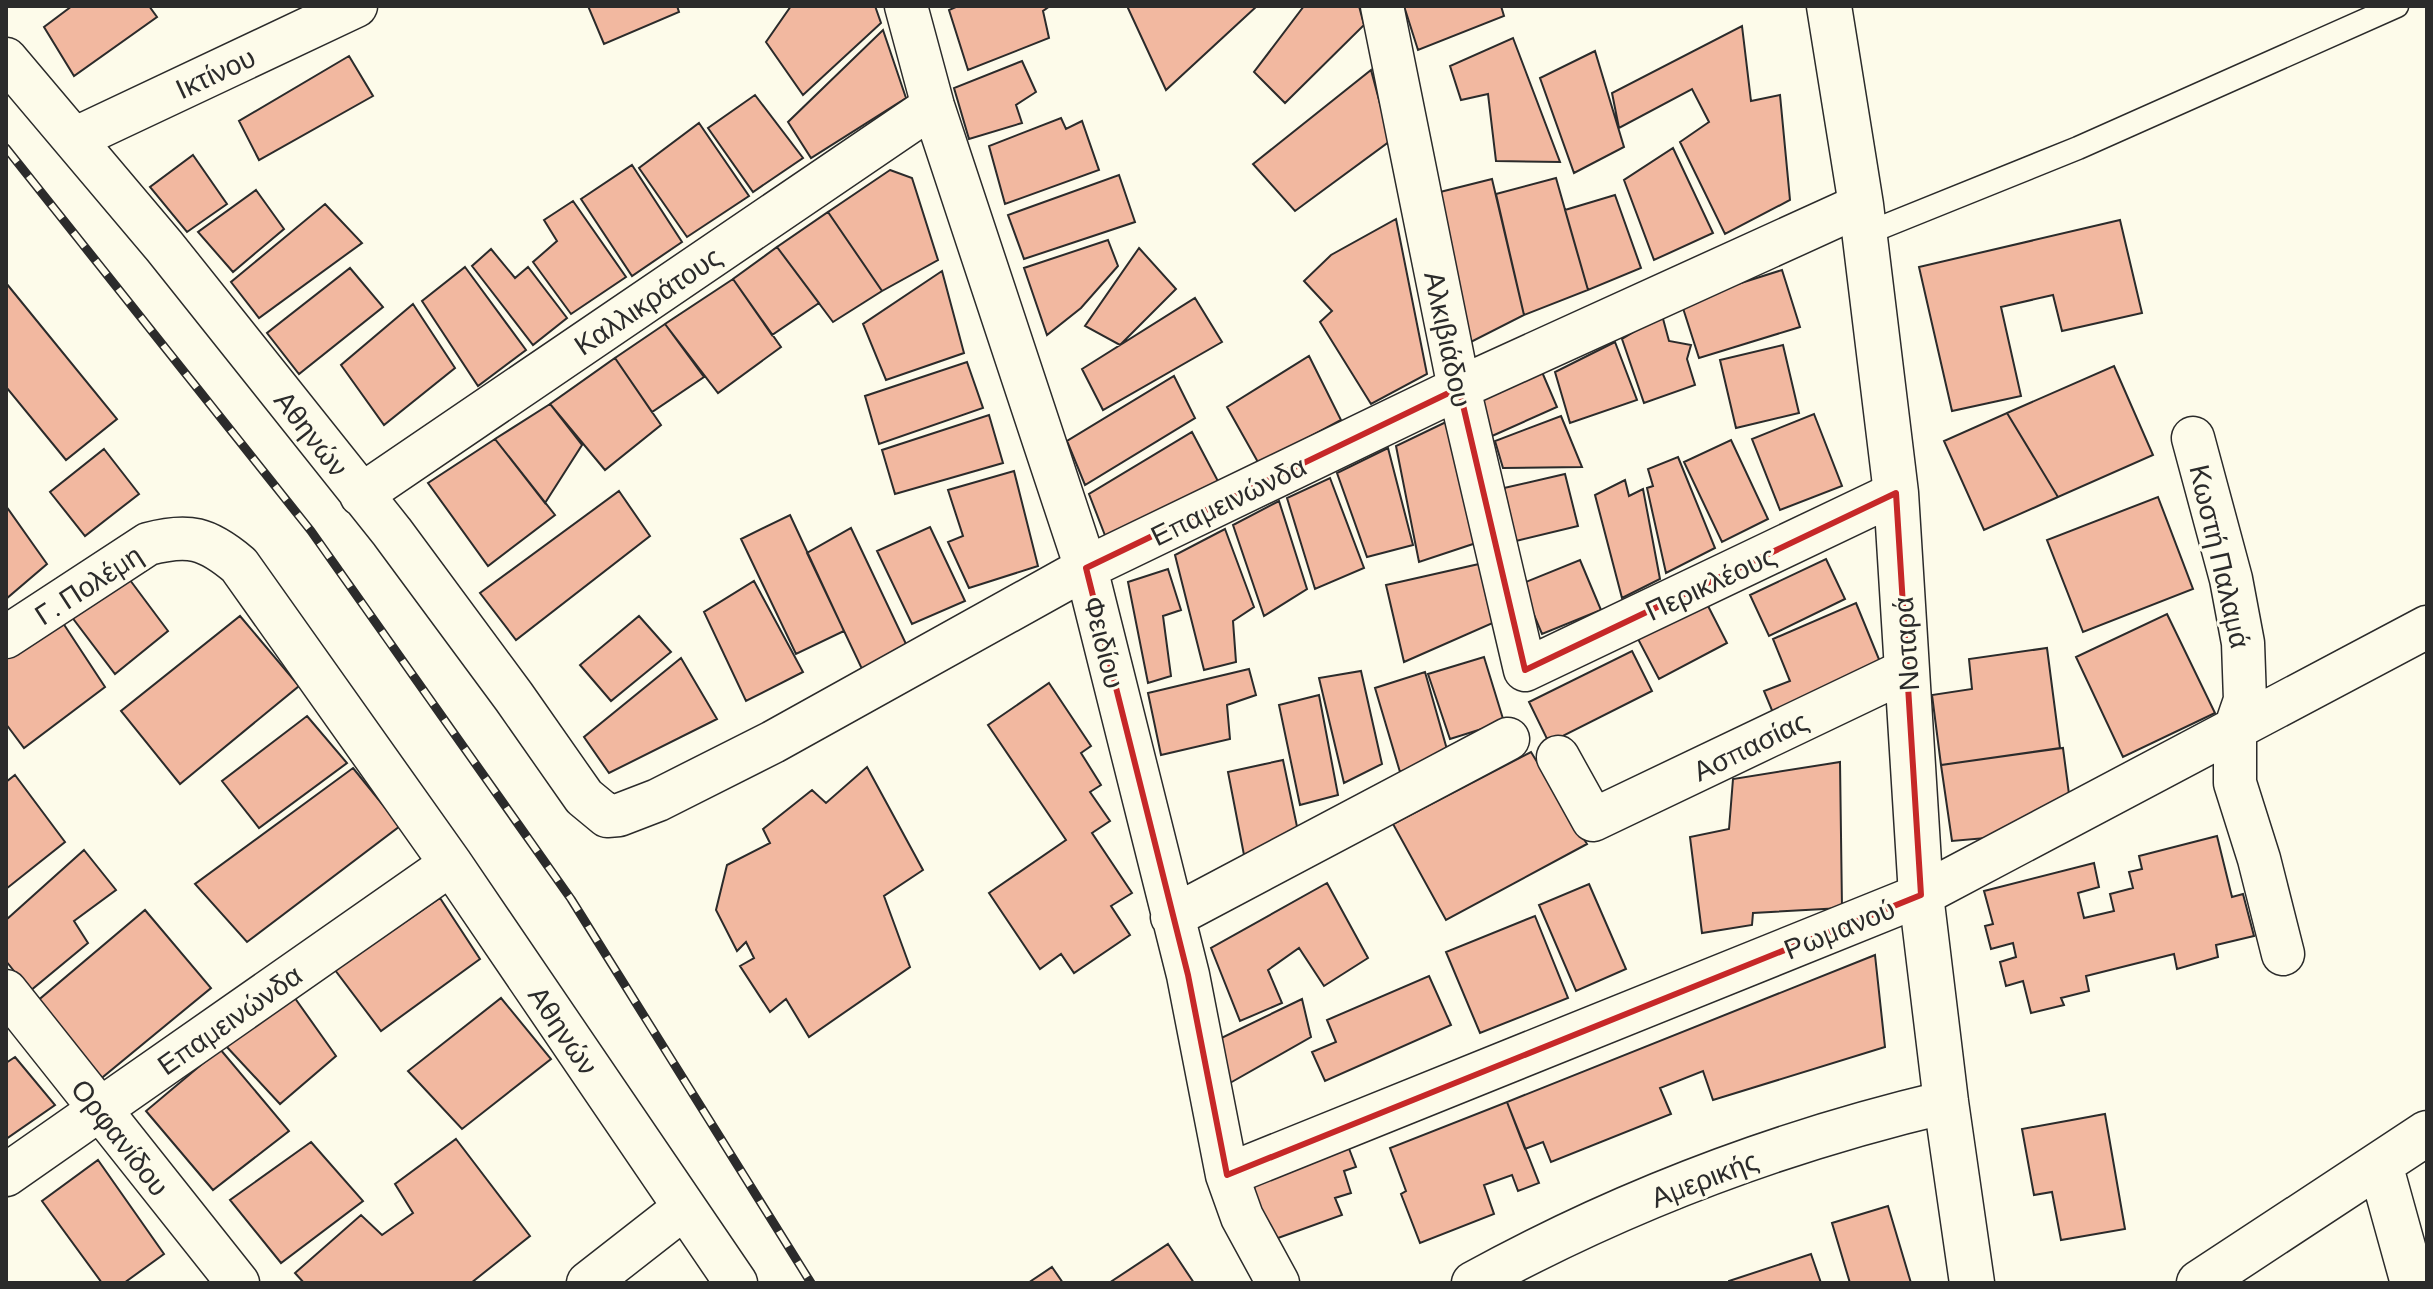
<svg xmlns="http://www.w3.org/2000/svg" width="2433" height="1289" viewBox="0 0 2433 1289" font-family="Barlow,sans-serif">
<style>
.building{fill:#f2b8a0;stroke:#2b2b2b;stroke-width:2}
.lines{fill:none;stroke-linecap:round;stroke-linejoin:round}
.service-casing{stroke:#2b2b2b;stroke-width:25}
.minor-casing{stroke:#2b2b2b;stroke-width:45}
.tertiary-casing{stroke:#2b2b2b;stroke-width:47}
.secondary-casing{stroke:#2b2b2b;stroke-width:47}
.service{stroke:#fdfbea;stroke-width:22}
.minor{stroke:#fdfbea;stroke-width:42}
.tertiary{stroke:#fdfbea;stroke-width:44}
.secondary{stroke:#fdfbea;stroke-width:44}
.rail-casing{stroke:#2b2b2b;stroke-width:9}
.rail{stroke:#fdfbea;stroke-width:6;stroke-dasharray:18;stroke-linecap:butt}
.marked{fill:none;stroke:#c62828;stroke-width:6;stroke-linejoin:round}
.labels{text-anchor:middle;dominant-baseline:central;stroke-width:6;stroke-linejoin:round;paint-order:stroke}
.street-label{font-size:28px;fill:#2b2b2b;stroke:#fdfbea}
</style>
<rect width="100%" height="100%" fill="#fdfbea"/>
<!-- building -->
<path class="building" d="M 72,6 L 149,6 L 157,17 L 74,76 L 44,27 Z
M 588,6 L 677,6 L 679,12 L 604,44 Z
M 791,6 L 875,6 L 881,23 L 803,95 L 766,42 Z
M 958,6 L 1050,6 L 1043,11 L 1049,38 L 968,70 L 949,10 Z
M 1127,6 L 1257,6 L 1166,90 Z
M 1304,6 L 1359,6 L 1364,25 L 1285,103 L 1254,72 Z
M 1404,6 L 1501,6 L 1504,16 L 1418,50 Z
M 1742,26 L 1751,101 L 1780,95 L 1790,200 L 1725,234 L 1680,142 L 1709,122 L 1692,89 L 1619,128 L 1612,93 Z
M 883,30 L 906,98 L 811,158 L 788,122 Z
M 1513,38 L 1560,162 L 1496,161 L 1488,94 L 1461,100 L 1450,66 Z
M 1595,51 L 1624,147 L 1574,173 L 1540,78 Z
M 349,56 L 373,96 L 259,160 L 239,121 Z
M 1022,61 L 1036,92 L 1016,105 L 1022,123 L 969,139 L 954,88 Z
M 1371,70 L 1390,141 L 1295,211 L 1253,164 Z
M 755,95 L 803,158 L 753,192 L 708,128 Z
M 1061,118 L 1066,129 L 1082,121 L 1099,170 L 1005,204 L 989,146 Z
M 699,123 L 749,196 L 687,237 L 639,168 Z
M 1673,148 L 1713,233 L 1654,260 L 1624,180 Z
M 193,155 L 227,204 L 187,232 L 150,187 Z
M 632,165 L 682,242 L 632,276 L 581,199 Z
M 890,170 L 912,178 L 938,260 L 882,291 L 828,212 Z
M 1119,175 L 1135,222 L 1024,259 L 1008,215 Z
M 1556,178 L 1588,290 L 1524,315 L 1496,194 Z
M 1492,179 L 1524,315 L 1461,347 L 1428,195 Z
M 256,190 L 284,229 L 233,272 L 198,232 Z
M 1615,195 L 1641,268 L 1588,290 L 1565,210 Z
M 573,201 L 626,277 L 571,314 L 533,262 L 557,241 L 544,220 Z
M 325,204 L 362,243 L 259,318 L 231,282 Z
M 828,212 L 882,291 L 833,322 L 777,247 Z
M 1396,219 L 1427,374 L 1371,404 L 1320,322 L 1332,311 L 1304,281 L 1331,255 Z
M 2120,220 L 2142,313 L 2062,331 L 2053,295 L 2001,307 L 2021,396 L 1952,411 L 1919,267 Z
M 1108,240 L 1118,266 L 1081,308 L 1047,335 L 1024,268 Z
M 777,247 L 819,303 L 772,335 L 733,279 Z
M 1139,248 L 1176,289 L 1120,345 L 1085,326 Z
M 491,249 L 515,278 L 528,267 L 567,318 L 533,345 L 472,266 Z
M 465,267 L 526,350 L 478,386 L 422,301 Z
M 350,268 L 383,307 L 299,374 L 267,333 Z
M 1782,270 L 1800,327 L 1699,358 L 1681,302 Z
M 942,271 L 964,353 L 886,380 L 863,324 Z
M 733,279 L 781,347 L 718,393 L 665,324 Z
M 6,283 L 117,419 L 66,460 L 6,387 Z
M 1195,298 L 1222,342 L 1103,410 L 1082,369 Z
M 413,304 L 455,368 L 384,425 L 341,365 Z
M 1662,315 L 1669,341 L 1691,345 L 1687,359 L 1695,385 L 1644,403 L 1622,339 Z
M 665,324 L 704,377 L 652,412 L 615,358 Z
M 1615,342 L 1637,400 L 1570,423 L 1555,372 Z
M 1783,345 L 1799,413 L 1736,428 L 1720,360 Z
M 1309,356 L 1341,420 L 1259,464 L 1227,407 Z
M 615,358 L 661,425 L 605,470 L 550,404 Z
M 967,362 L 983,408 L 879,444 L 865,396 Z
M 2114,366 L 2153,455 L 2058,497 L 2007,413 Z
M 1542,372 L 1557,407 L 1483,440 L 1472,402 Z
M 1174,376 L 1195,418 L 1085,485 L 1067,441 Z
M 550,404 L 582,445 L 545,503 L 495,439 Z
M 2007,413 L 2058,497 L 1984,530 L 1944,441 Z
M 1814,414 L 1842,486 L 1780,510 L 1752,439 Z
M 989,415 L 1003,463 L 895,494 L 882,450 Z
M 1561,416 L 1582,467 L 1503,468 L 1495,441 Z
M 1446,422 L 1476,543 L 1419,562 L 1396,446 Z
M 1192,432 L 1220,485 L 1106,538 L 1089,494 Z
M 495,439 L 555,515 L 488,566 L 428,483 Z
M 1731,440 L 1768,519 L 1722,542 L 1684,462 Z
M 1388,448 L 1413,545 L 1367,557 L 1337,473 Z
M 104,449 L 139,494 L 85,536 L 50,492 Z
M 1678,457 L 1715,548 L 1666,573 L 1647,488 L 1653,486 L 1648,469 Z
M 1014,471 L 1038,566 L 969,588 L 948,542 L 963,536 L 948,490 Z
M 1565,474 L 1578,526 L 1516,541 L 1504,488 Z
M 1330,478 L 1364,568 L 1315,589 L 1287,498 Z
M 1625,480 L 1629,496 L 1643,489 L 1660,579 L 1622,598 L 1595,495 Z
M 619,491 L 650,536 L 516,640 L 480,593 Z
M 2158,497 L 2193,589 L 2083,632 L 2047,540 Z
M 1279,501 L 1307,589 L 1264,616 L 1233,525 Z
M 6,506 L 47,564 L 6,599 Z
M 790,515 L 844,631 L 796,654 L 741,539 Z
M 930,527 L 965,601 L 912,624 L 877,551 Z
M 851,528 L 907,646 L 862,669 L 807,553 Z
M 1225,529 L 1254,607 L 1233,621 L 1236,662 L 1204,670 L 1175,555 Z
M 1826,559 L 1845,599 L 1769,636 L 1750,595 Z
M 1580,560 L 1601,610 L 1542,634 L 1521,584 Z
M 1479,564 L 1495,622 L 1404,662 L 1386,585 Z
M 121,568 L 168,631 L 115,674 L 65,608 Z
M 1168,569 L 1181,610 L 1163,616 L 1171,676 L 1148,683 L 1128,582 Z
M 754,581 L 803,672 L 746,701 L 704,612 Z
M 1856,603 L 1885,674 L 1776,720 L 1764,691 L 1790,681 L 1773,639 Z
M 1707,604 L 1727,643 L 1659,679 L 1638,639 Z
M 2167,614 L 2215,713 L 2123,757 L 2076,657 Z
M 240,616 L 299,686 L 180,784 L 121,711 Z
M 639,616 L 671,652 L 611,701 L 580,665 Z
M 61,620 L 105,687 L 24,748 L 6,724 L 6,659 Z
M 2047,648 L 2060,748 L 1941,765 L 1932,695 L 1972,689 L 1969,659 Z
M 1632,651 L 1652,691 L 1549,743 L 1529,702 Z
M 1484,657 L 1504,722 L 1450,739 L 1428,674 Z
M 681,658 L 717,719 L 609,773 L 584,737 Z
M 1249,669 L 1256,695 L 1227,705 L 1230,739 L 1161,755 L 1148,693 Z
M 1361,671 L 1382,764 L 1344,783 L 1319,678 Z
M 1425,672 L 1448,753 L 1400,772 L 1375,688 Z
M 1049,683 L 1091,746 L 1081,753 L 1101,785 L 1090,792 L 1110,821 L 1092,833 L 1132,893 L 1111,906 L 1130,935 L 1074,973 L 1061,954 L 1040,969 L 989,893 L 1066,840 L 988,725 Z
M 1319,695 L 1338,795 L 1300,805 L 1279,705 Z
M 307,716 L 347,763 L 259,828 L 222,781 Z
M 2063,748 L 2069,794 L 1986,838 L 1952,841 L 1941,765 Z
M 1531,752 L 1587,844 L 1446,920 L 1393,824 Z
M 1283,760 L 1299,836 L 1244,855 L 1228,772 Z
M 1840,762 L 1842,908 L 1753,913 L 1752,925 L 1702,933 L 1690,837 L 1729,829 L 1733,779 Z
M 867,767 L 923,870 L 884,896 L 910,967 L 809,1037 L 786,999 L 770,1012 L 740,966 L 754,958 L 746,942 L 737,951 L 716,910 L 727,865 L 770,843 L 763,829 L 812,790 L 826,803 Z
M 353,768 L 400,826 L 247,942 L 195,884 Z
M 15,775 L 65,842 L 6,889 L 6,782 Z
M 2217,836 L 2232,897 L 2243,894 L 2254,936 L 2216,945 L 2218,957 L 2177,969 L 2174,954 L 2086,976 L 2089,991 L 2061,998 L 2064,1005 L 2031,1013 L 2023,981 L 2006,986 L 2000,962 L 2016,957 L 2013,943 L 1991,949 L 1985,926 L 1993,924 L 1984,891 L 2094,863 L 2099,887 L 2078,893 L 2084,918 L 2114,911 L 2110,894 L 2133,888 L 2129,872 L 2142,869 L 2139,856 Z
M 84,850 L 116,890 L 74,921 L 88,943 L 30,991 L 6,961 L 6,920 Z
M 1327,883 L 1368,958 L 1324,986 L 1299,948 L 1268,970 L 1282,1003 L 1240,1021 L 1211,948 Z
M 1589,884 L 1626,969 L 1576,991 L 1539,905 Z
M 440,898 L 480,959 L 381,1031 L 335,970 Z
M 145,910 L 211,988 L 98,1081 L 35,1003 Z
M 1535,916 L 1568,998 L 1480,1033 L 1446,952 Z
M 1875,955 L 1885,1047 L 1713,1100 L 1703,1071 L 1660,1088 L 1671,1114 L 1551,1162 L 1543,1142 L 1525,1149 L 1507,1102 Z
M 1429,976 L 1451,1025 L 1325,1081 L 1312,1052 L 1336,1042 L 1327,1020 Z
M 292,994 L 336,1056 L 280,1104 L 226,1046 Z
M 501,998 L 551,1059 L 462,1129 L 408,1071 Z
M 1302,999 L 1311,1037 L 1230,1083 L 1209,1044 Z
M 220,1049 L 289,1131 L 213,1190 L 146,1111 Z
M 15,1057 L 55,1105 L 6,1139 L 6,1063 Z
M 1507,1102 L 1539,1183 L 1518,1191 L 1512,1175 L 1484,1185 L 1494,1214 L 1420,1243 L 1401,1194 L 1406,1191 L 1390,1148 Z
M 2105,1114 L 2125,1229 L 2061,1240 L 2052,1192 L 2034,1195 L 2022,1129 Z
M 456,1139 L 530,1236 L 471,1283 L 304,1283 L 295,1273 L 361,1215 L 382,1235 L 413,1213 L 395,1184 Z
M 311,1142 L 363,1201 L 281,1263 L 230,1200 Z
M 1348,1146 L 1356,1167 L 1344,1171 L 1351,1193 L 1335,1198 L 1342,1215 L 1267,1242 L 1252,1179 Z
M 98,1160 L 164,1254 L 124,1283 L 102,1283 L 42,1201 Z
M 1888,1206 L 1911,1283 L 1850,1283 L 1832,1223 Z
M 1168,1244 L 1194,1283 L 1109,1283 Z
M 1811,1254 L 1821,1283 L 1729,1283 L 1729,1281 Z
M 1052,1267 L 1063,1283 L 1028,1283 Z"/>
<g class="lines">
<!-- service casing -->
<g class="service-casing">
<path id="service" d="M 1865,234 L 2078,148 L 2397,6"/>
</g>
<!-- minor casing -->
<g class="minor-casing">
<path id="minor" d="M 906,6 L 933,106 L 1086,568 L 1188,975 L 1227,1175 L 1242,1217 L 1278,1283
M 1382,6 L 1459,388 L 1525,670 L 1896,493
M 6,59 L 164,246 L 392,532 L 514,697 L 584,797 L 607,816 L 619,815 L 658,800 L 773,742 L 1086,568 L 1459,388 L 1861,205
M 74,139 L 356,6
M 2193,438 L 2231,579 L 2243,643 L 2245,700 L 2235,729 L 2235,783 L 2259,859 L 2283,954
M 361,495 L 933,106
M 6,637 L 148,544 C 189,533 207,538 239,565 L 451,864 L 736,1283
M 1558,757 L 1593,820 L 1907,670
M 1172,917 L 1508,739
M 6,991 L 238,1283
M 6,1175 L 451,864
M 1227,1175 L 1921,895 L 2427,627
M 588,1283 L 684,1208
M 1473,1283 C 1622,1201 1781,1141 1946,1102"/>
</g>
<!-- tertiary casing -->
<g class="tertiary-casing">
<path id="tertiary" d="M 2380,1164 L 2413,1283
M 2199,1283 L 2427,1133"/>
</g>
<!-- secondary casing -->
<g class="secondary-casing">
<path id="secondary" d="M 1829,6 L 1861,205 L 1896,493 L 1921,895 L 1946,1102 L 1972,1283"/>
</g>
<!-- service -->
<use href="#service" class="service"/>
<!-- minor -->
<use href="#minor" class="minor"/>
<!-- tertiary -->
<use href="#tertiary" class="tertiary"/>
<!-- secondary -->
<use href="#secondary" class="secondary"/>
<!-- rail casing -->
<g class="rail-casing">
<path id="rail" d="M 6,148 L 311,531 L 571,899 L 811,1283"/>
</g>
<!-- rail -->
<use href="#rail" class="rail"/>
</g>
<!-- marked area -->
<path class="marked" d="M 1459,388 L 1525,670 L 1896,493 L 1921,895 L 1227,1175 L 1188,975 L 1086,568 Z"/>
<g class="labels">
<!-- street labels -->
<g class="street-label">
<text transform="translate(215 72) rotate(-25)">Ικτίνου</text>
<text transform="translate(647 300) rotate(-34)">Καλλικράτους</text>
<text transform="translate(1449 339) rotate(78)">Αλκιβιάδου</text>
<text transform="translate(312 433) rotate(52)">Αθηνών</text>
<text transform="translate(1228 500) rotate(-26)">Επαμεινώνδα</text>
<text transform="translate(2221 556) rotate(77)">Κωστή Παλαμά</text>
<text transform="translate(1710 582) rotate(-25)">Περικλέους</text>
<text transform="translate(88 584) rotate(-33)">Γ. Πολέμη</text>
<text transform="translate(1105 642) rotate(76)">Φειδίου</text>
<text transform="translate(1905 644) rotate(-94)">Νοταρά</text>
<text transform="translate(1750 745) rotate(-26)">Ασπασίας</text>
<text transform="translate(1839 928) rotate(-22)">Ρωμανού</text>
<text transform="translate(229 1019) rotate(-35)">Επαμεινώνδα</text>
<text transform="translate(564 1030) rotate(56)">Αθηνών</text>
<text transform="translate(121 1137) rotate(52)">Ορφανίδου</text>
<text transform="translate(1704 1178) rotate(-21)">Αμερικής</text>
</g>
</g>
<!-- border -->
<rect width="2433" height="1289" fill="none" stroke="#2b2b2b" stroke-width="16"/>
</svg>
